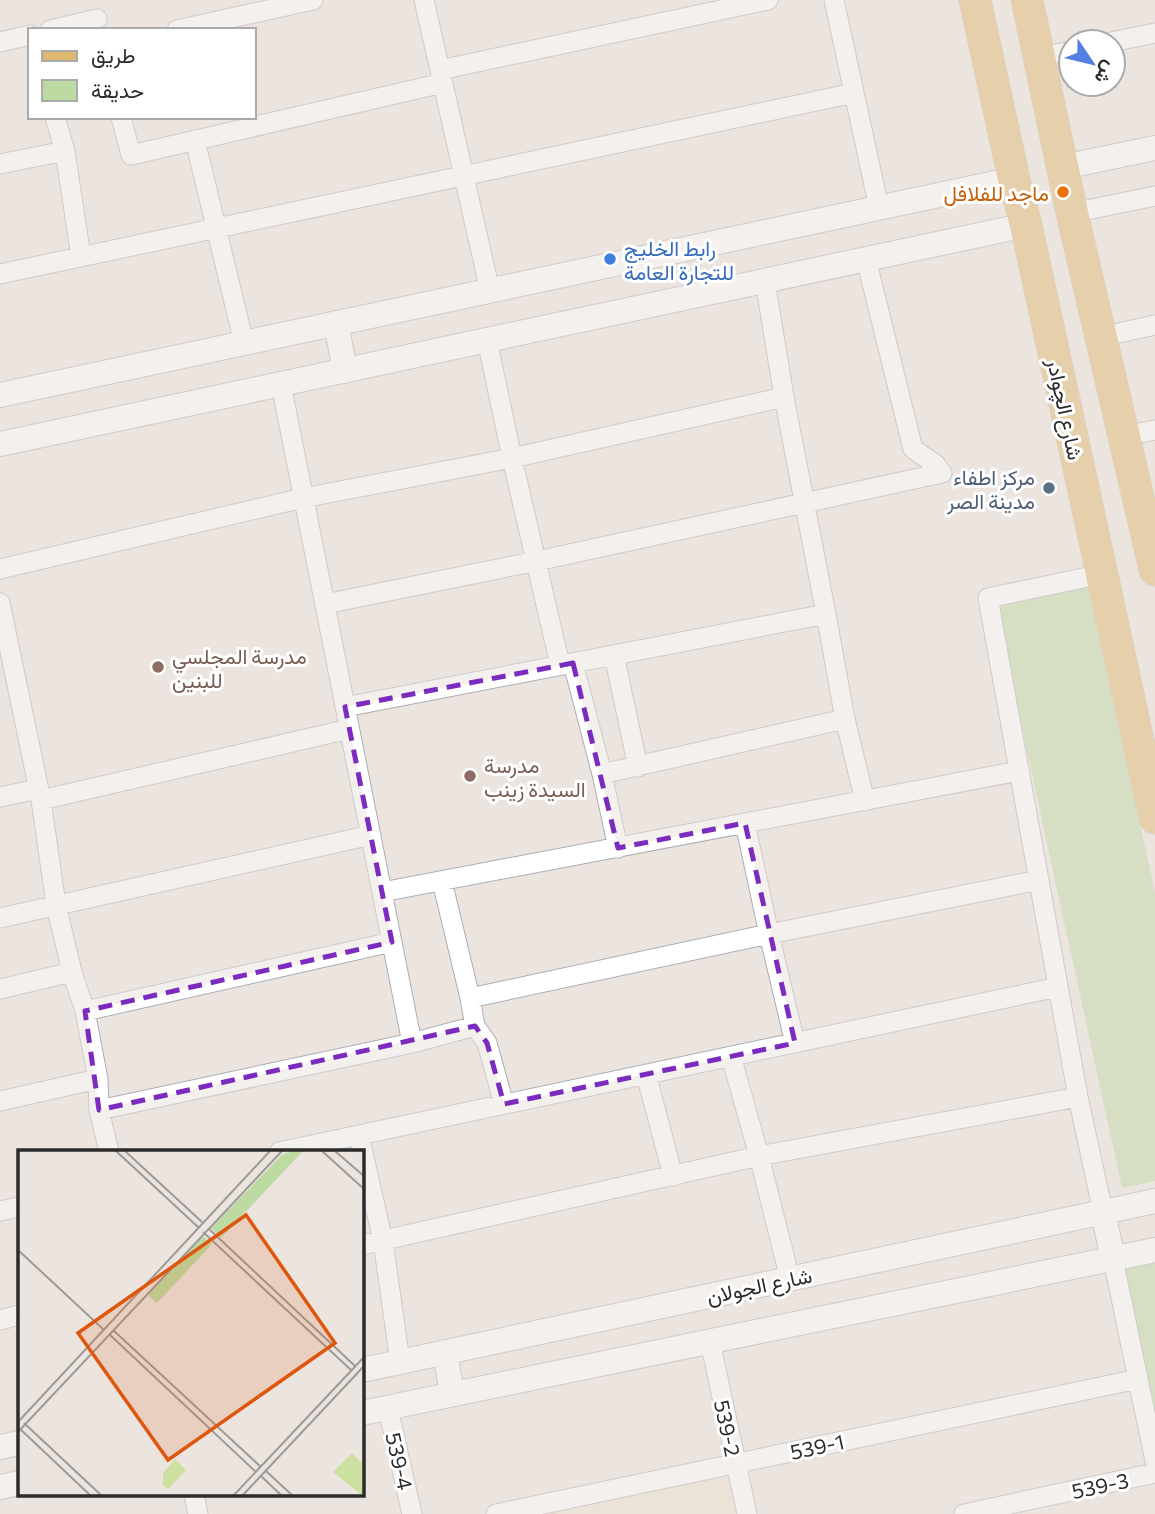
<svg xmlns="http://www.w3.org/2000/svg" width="1155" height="1514" viewBox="0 0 1155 1514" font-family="Commissioner,Vazirmatn,sans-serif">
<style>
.education{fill:#eadfd0}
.green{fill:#bcdaa2}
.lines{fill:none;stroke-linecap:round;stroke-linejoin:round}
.minor-casing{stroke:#abaeb5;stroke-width:21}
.tertiary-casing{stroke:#abaeb5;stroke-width:26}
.primary-casing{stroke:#c4c4c4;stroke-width:33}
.minor{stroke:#fff;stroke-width:19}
.tertiary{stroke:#fff;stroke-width:24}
.primary{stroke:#dfb870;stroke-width:32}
.marked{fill:none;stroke:#7b2cbf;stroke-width:5;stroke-dasharray:14 9;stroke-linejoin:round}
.food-dot{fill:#e8710a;stroke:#fff;stroke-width:2.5}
.shop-dot{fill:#3f7fe0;stroke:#fff;stroke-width:2.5}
.service-dot{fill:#5c6f8a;stroke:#fff;stroke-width:2.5}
.education-dot{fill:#8d6e63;stroke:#fff;stroke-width:2.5}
.labels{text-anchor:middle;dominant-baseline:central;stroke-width:6;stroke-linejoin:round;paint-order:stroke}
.food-label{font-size:21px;fill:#c56008;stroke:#fff;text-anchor:end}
.shop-label{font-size:21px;fill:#366cbe;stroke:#fff;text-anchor:start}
.street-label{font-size:21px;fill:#2b2b2b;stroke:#fff}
.service-label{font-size:21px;fill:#4e5e75;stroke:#fff;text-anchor:end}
.education-label{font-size:21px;fill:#785e54;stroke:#fff;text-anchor:start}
.inset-road{fill:none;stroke:#9e9a97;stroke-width:2}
.view{fill:#df570e;fill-opacity:0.15;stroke:#df570e;stroke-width:3.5}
.inset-edge{fill:none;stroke:#2b2b2b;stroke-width:3.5}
</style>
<rect width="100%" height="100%" fill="#ebe4df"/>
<!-- education -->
<path class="education" d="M 727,1469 L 736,1514 L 519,1514 Z"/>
<!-- green -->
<path class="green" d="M 1088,584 L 1155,893 L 1155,1181 L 1122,1188 L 995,604 Z
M 1155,1262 L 1155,1413 L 1125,1267 Z"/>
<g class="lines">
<!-- minor casing -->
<g class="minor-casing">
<path id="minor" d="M 424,0 L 490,291
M 834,0 L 879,208
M 50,30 L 97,19
M 177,30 L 313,0
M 0,42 L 30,35
M 1111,42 L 1155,33
M 1039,57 L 1071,51
M 440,70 L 768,0
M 55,117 L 65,151 L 81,257
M 121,117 L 131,155 L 443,83
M 195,140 L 244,343
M 0,164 L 65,151
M 1072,213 L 1155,196
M 0,274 L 854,93
M 765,281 L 784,397 L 826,614 L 845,719 L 865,801
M 1100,337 L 1155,325
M 487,340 L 512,458 L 560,665
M 281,384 L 412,1043
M 1124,436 L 1155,430
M 0,569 L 303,498 L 512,458 L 784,397
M 1102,574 L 988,598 L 1078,1097 L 1103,1212
M 0,603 L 41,800 L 56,905 L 72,972 L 85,1011 L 98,1079 L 99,1110 L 109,1152
M 325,604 L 537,561 L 942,473 L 935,464 L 913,449 L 866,259
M 614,655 L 638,767
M 573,663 L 602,774 L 618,848
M 345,707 L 826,614
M 602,774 L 845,719
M 0,797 L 38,789
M 41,800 L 349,729
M 745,823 L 769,934 L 795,1043
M 442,881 L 470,998 L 475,1026 L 487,1043 L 504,1104
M 382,892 L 1019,771
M 0,918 L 371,835
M 0,989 L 72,972
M 470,998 L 769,934 L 1039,880
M 85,1011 L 392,942
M 731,1056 L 759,1156 L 790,1279
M 646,1074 L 673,1176
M 0,1101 L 98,1079
M 99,1110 L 412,1043 L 475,1026
M 359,1135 L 383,1241 L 400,1362
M 279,1152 L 1058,987
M 0,1211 L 19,1207
M 362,1245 L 759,1156 L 1078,1097
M 1113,1259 L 1155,1461
M 0,1320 L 19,1315
M 710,1341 L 747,1514
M 388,1408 L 412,1514
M 194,1495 L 198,1514
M 496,1514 L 1138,1379
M 964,1514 L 1155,1473"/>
</g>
<!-- tertiary casing -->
<g class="tertiary-casing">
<path id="tertiary" d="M 1063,167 L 1155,148
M 336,323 L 345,371
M 0,395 L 1014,179
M 0,444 L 1026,225
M 1103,1212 L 1113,1259
M 445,1352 L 452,1394
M 362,1370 L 1155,1201
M 362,1413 L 1155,1250
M 0,1447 L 19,1443
M 0,1487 L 19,1483"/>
</g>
<!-- primary casing -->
<g class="primary-casing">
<path id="primary" d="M 975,0 L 1014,179 L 1026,225 L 1155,818
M 1027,0 L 1072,213 L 1155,570"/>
</g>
<!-- minor -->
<use href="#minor" class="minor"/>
<!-- tertiary -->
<use href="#tertiary" class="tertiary"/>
<!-- primary -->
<use href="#primary" class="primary"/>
</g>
<!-- marked area -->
<path d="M0 0H1155V1514H0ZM 573,663 L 618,848 L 745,823 L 795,1043 L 504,1104 L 487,1043 L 475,1026 L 99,1110 L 85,1011 L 392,942 L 345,707 Z" fill="#ebe4df" fill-opacity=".55" fill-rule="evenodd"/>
<path class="marked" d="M 573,663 L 618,848 L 745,823 L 795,1043 L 504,1104 L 487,1043 L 475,1026 L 99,1110 L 85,1011 L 392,942 L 345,707 Z"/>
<!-- markers -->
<circle class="food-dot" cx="1063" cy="192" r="7"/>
<circle class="shop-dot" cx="610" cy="259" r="7"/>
<circle class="service-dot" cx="1049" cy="488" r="7"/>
<g class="education-dot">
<circle cx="158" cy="667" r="7"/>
<circle cx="470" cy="776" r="7"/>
</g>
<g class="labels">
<!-- food labels -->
<g class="food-label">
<text x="1049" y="192">ماجد للفلافل</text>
</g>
<!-- shop labels -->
<g class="shop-label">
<text x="624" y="247">رابط الخليج<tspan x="624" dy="24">للتجارة العامة</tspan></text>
</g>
<!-- street labels -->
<g class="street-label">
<text transform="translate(1066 409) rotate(78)">شارع الچوادر</text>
<text transform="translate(759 1285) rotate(-12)">شارع الجولان</text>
<text transform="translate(728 1428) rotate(78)">539-2</text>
<text transform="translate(817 1446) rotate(-12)">539-1</text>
<text transform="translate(400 1461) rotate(77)">539-4</text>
<text transform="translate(1100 1485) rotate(-12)">539-3</text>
</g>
<!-- service labels -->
<g class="service-label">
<text x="1035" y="476">مركز اطفاء<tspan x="1035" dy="24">مدينة الصر</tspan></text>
</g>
<!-- education labels -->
<g class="education-label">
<text x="172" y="655">مدرسة المجلسي<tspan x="172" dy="24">للبنين</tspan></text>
<text x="484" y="764">مدرسة<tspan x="484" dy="24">السيدة زينب</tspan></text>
</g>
</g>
<!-- overview -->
<g transform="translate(18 1150)">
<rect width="346" height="346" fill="#ebe4df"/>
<path d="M 273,1 L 285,1 L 203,88 L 193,78 L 263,6 ZM 185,86 L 194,94 L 139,153 L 130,145 Z" fill="#bcdaa2"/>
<path d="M 334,303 L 346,315 L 345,346 L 315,322 ZM 157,309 L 168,320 L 150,339 L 145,335 L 145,323 Z" fill="#cce09f"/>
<path class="inset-road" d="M 98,1 L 180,77M 107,1 L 184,72M 304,1 L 347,40M 317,1 L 347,27M 190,78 L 337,216M 185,82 L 333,220M 0,100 L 86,180M 95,180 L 243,317M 91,184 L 238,322M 0,272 L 252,1M 6,273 L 84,346M 0,277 L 73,346M 0,282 L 264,1M 248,321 L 275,346M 243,326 L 264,346M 215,346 L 347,206M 224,346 L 347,215"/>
<path class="view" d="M 228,65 L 317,193 L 150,310 L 60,183 Z"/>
<rect width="346" height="346" class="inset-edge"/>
</g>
<!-- legend -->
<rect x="28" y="28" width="228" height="91" fill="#ffffff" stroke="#aaaaaa" stroke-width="2"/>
<rect x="42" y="51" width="35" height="10" fill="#dfb870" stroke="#aaaaaa" stroke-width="2"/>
<text x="91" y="63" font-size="21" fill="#2b2b2b">طريق</text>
<rect x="42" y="80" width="35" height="21" fill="#bcdaa2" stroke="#aaaaaa" stroke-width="2"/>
<text x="91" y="98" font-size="21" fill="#2b2b2b">حديقة</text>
<!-- north arrow -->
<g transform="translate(1092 63) rotate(125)"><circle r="33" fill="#ffffff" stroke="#aaaaaa" stroke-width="2"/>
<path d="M0-5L12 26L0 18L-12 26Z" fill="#547fe3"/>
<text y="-10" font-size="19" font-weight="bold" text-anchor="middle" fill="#2b2b2b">ش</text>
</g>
</svg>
